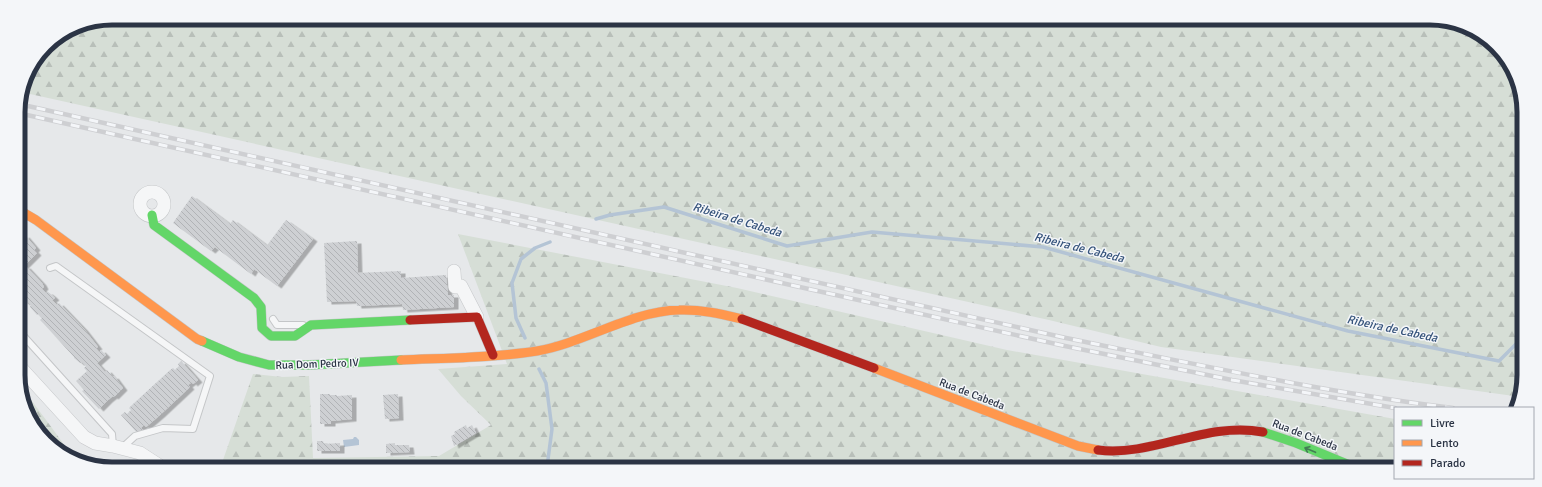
<svg xmlns="http://www.w3.org/2000/svg" width="1542" height="487" viewBox="0 0 1542 487" font-family="Signika,sans-serif">
<style>
.forest{fill:url(#forest-firs)}
.water{fill:#b4c4d5}
.lines{fill:none;stroke-linecap:round;stroke-linejoin:round}
.stream{stroke:#b4c4d5;stroke-width:3.5}
.building{fill:url(#building-back-hatch);filter:url(#shadow)}
.lane-casing{stroke:#c4c6c8;stroke-width:8}
.street-casing{stroke:#c4c6c8;stroke-width:14}
.fast-casing{stroke:#c4c6c8;stroke-width:10}
.slow-casing{stroke:#c4c6c8;stroke-width:10}
.jam-casing{stroke:#c4c6c8;stroke-width:10}
.lane{stroke:#f5f6f7;stroke-width:6}
.street{stroke:#f5f6f7;stroke-width:13}
.fast{stroke:#63d668;stroke-width:9}
.slow{stroke:#ff974d;stroke-width:9}
.jam{stroke:#b3261e;stroke-width:9}
.rail-casing{stroke:#cecfd2;stroke-width:4.5}
.rail{stroke:#f4f6f9;stroke-width:3;stroke-dasharray:9;stroke-linecap:butt}
.oneway{stroke:#447d55}
.labels{text-anchor:middle;dominant-baseline:central;stroke-width:3;stroke-linejoin:round;paint-order:stroke}
.street-label{font-size:11px;fill:#2b3445;stroke:#f4f6f9}
.water-label{font-size:12px;font-style:italic;fill:#34527a;stroke:#f4f6f9}
.rim{fill:none;stroke:#2b3445;stroke-width:5}
</style>
<defs>
<pattern id="forest-firs" width="22" height="20" patternUnits="userSpaceOnUse"><rect width="22" height="20" fill="#d6ded6"/><path d="M5 1l3.5 6h-7zM16 11l3.5 6h-7z" fill="#b8bfb9"/></pattern>
<pattern id="building-back-hatch" width="6" height="6" patternUnits="userSpaceOnUse"><rect width="6" height="6" fill="#ced0d3"/><path d="M-1 5l2 2M0 0l6 6M5-1l2 2" fill="none" stroke="#b1b3b6"/></pattern>
<filter id="shadow"><feDropShadow dx="4.5" dy="2.5" stdDeviation="0" flood-color="#0004"/></filter>
</defs>
<rect width="100%" height="100%" fill="#e6e8ea"/>
<!-- forest -->
<path class="forest" d="M 112,18 L 1454,21 L 1500,50 L 1522,94 L 1521,397 L 1161,347 L 1049,320 L 21,92 L 25,76 L 46,45 L 76,25 Z
M 458,234 L 737,288 L 1007,350 L 1395,419 L 1395,469 L 231,466 L 223,460 L 253,374 L 282,377 L 309,376 L 313,458 L 439,456 L 491,425 L 461,396 L 438,369 L 507,364 Z
M 20,385 L 52,428 L 70,453 L 110,462 L 142,466 L 88,466 L 42,437 L 20,393 Z"/>
<!-- water -->
<path class="water" d="M 354,437 L 356,437 L 359,440 L 359,445 L 344,447 L 343,440 L 353,439 Z"/>
<g class="lines">
<!-- stream -->
<path class="stream" d="M 596,219 L 610,215 L 664,207 L 787,246 L 872,232 L 1043,247 L 1348,331 L 1499,361 L 1521,339
M 525,338 L 516,318 L 512,283 L 521,259 L 535,248 L 550,242
M 539,369 L 546,383 L 552,429 L 547,467"/>
</g>
<!-- building -->
<path class="building" d="M 192,196 L 230,224 L 233,220 L 269,247 L 270,246 L 268,244 L 286,220 L 313,239 L 277,286 L 254,269 L 251,274 L 215,247 L 211,251 L 173,223 Z
M 25,235 L 36,248 L 34,250 L 37,253 L 24,266 L 25,267 L 26,266 L 42,283 L 44,287 L 42,289 L 46,293 L 48,292 L 52,295 L 55,298 L 52,300 L 57,305 L 59,303 L 84,329 L 98,347 L 96,348 L 99,352 L 101,350 L 106,355 L 97,363 L 105,372 L 107,370 L 113,377 L 114,376 L 123,388 L 114,397 L 113,396 L 108,400 L 99,409 L 82,391 L 84,390 L 76,381 L 87,371 L 84,368 L 86,366 L 82,362 L 80,363 L 74,358 L 74,357 L 43,323 L 40,320 L 42,318 L 39,314 L 37,315 L 30,307 L 31,305 L 28,302 L 26,303 L 19,297 L 19,241 Z
M 357,241 L 358,272 L 356,273 L 401,271 L 401,278 L 446,275 L 448,295 L 454,295 L 454,307 L 403,310 L 402,304 L 357,306 L 356,301 L 327,302 L 324,243 Z
M 181,361 L 198,380 L 193,384 L 192,382 L 188,385 L 190,387 L 160,415 L 146,427 L 144,425 L 141,428 L 143,430 L 138,434 L 121,415 L 125,412 L 127,414 L 131,410 L 129,408 L 132,405 L 169,371 L 173,368 L 175,370 L 179,366 L 178,364 Z
M 320,394 L 330,394 L 330,395 L 337,395 L 337,396 L 352,395 L 352,419 L 331,421 L 331,424 L 320,424 Z
M 398,394 L 399,418 L 385,419 L 383,395 Z
M 466,425 L 467,428 L 472,425 L 476,433 L 454,446 L 451,436 L 455,434 L 454,432 Z
M 317,441 L 323,441 L 324,444 L 340,443 L 340,451 L 317,451 Z
M 395,443 L 395,445 L 409,445 L 410,452 L 386,453 L 386,444 Z"/>
<g class="lines">
<!-- lane casing -->
<g class="lane-casing">
<path id="lane" d="M 50,268 L 56,266 L 210,376 L 193,429 L 163,428 L 135,436 L 122,448
M 273,319 L 277,325 L 303,325
M 19,331 L 112,434 L 113,446"/>
</g>
<!-- street casing -->
<g class="street-casing">
<path id="street" d="M140 204a12 12 0 1 1 24 0a12 12 0 1 1-24 0Z
M 454,271 L 455,287 L 461,286 L 477,317
M 20,367 L 84,437 L 95,443 L 113,446 L 140,453 L 160,466"/>
</g>
<!-- fast casing -->
<g class="fast-casing">
<path id="fast" d="M 152,215 L 154,225 L 254,298 L 261,307 L 262,328 L 271,336 L 295,336 L 311,325 L 410,320
M 202,341 L 239,357 L 269,365 L 309,365 L 401,360
M 1263,432 L 1296,443 L 1359,469"/>
</g>
<!-- slow casing -->
<g class="slow-casing">
<path id="slow" d="M 19,210 L 36,220 L 197,339 L 202,341
M 401,360 C 445,358 493,358 537,351 C 584,343 631,311 679,310 C 700,309 721,314 742,319
M 874,368 L 1078,446 L 1098,450"/>
</g>
<!-- jam casing -->
<g class="jam-casing">
<path id="jam" d="M 742,319 L 874,368
M 410,320 L 477,317 L 493,355
M 1098,450 C 1154,457 1205,421 1263,432"/>
</g>
<!-- lane -->
<use href="#lane" class="lane"/>
<!-- street -->
<use href="#street" class="street"/>
<!-- fast -->
<use href="#fast" class="fast"/>
<!-- slow -->
<use href="#slow" class="slow"/>
<!-- jam -->
<use href="#jam" class="jam"/>
<!-- rail casing -->
<g class="rail-casing">
<path id="rail" d="M 19,104 L 1066,338 C 1195,364 1323,392 1453,408
M 18,113 L 1065,346 L 1232,380 L 1395,408"/>
</g>
<!-- rail -->
<use href="#rail" class="rail"/>
</g>
<!-- one-way arrows -->
<defs><path id="oneway-shaft" d="M-6 0H5M1.5-3L5.5 0L1.5 3" fill="none" stroke-width="1.6" stroke-linecap="round" stroke-linejoin="round"/></defs>
<use class="oneway" href="#oneway-shaft" transform="translate(1310 450) rotate(-157)"/>
<g class="labels">
<!-- street labels -->
<g class="street-label">
<text transform="translate(317 364) rotate(-2)">Rua Dom Pedro IV</text>
<text transform="translate(972 394) rotate(21)">Rua de Cabeda</text>
<text transform="translate(1305 435) rotate(21)">Rua de Cabeda</text>
</g>
<!-- water labels -->
<g class="water-label">
<text transform="translate(737 220) rotate(17)">Ribeira de Cabeda</text>
<text transform="translate(1079 248) rotate(14)">Ribeira de Cabeda</text>
<text transform="translate(1392 329) rotate(12)">Ribeira de Cabeda</text>
</g>
</g>
<!-- crop -->
<path d="M0 0H1542V487H0ZM112 25H1430A87 87 0 0 1 1517 112V375A87 87 0 0 1 1430 462H112A87 87 0 0 1 25 375V112A87 87 0 0 1 112 25Z" fill="#f4f6f9" fill-rule="evenodd"/>
<path class="rim" d="M112 25H1430A87 87 0 0 1 1517 112V375A87 87 0 0 1 1430 462H112A87 87 0 0 1 25 375V112A87 87 0 0 1 112 25Z"/>
<!-- legend -->
<rect x="1394" y="407" width="140" height="72" fill="#f4f6f9" stroke="#a4a8b1"/>
<rect x="1402" y="420" width="20" height="6" fill="#63d668" stroke="#a4a8b1"/>
<text x="1430" y="427" font-size="12" fill="#2b3445">Livre</text>
<rect x="1402" y="440" width="20" height="6" fill="#ff974d" stroke="#a4a8b1"/>
<text x="1430" y="447" font-size="12" fill="#2b3445">Lento</text>
<rect x="1402" y="460" width="20" height="6" fill="#b3261e" stroke="#a4a8b1"/>
<text x="1430" y="467" font-size="12" fill="#2b3445">Parado</text>
</svg>
